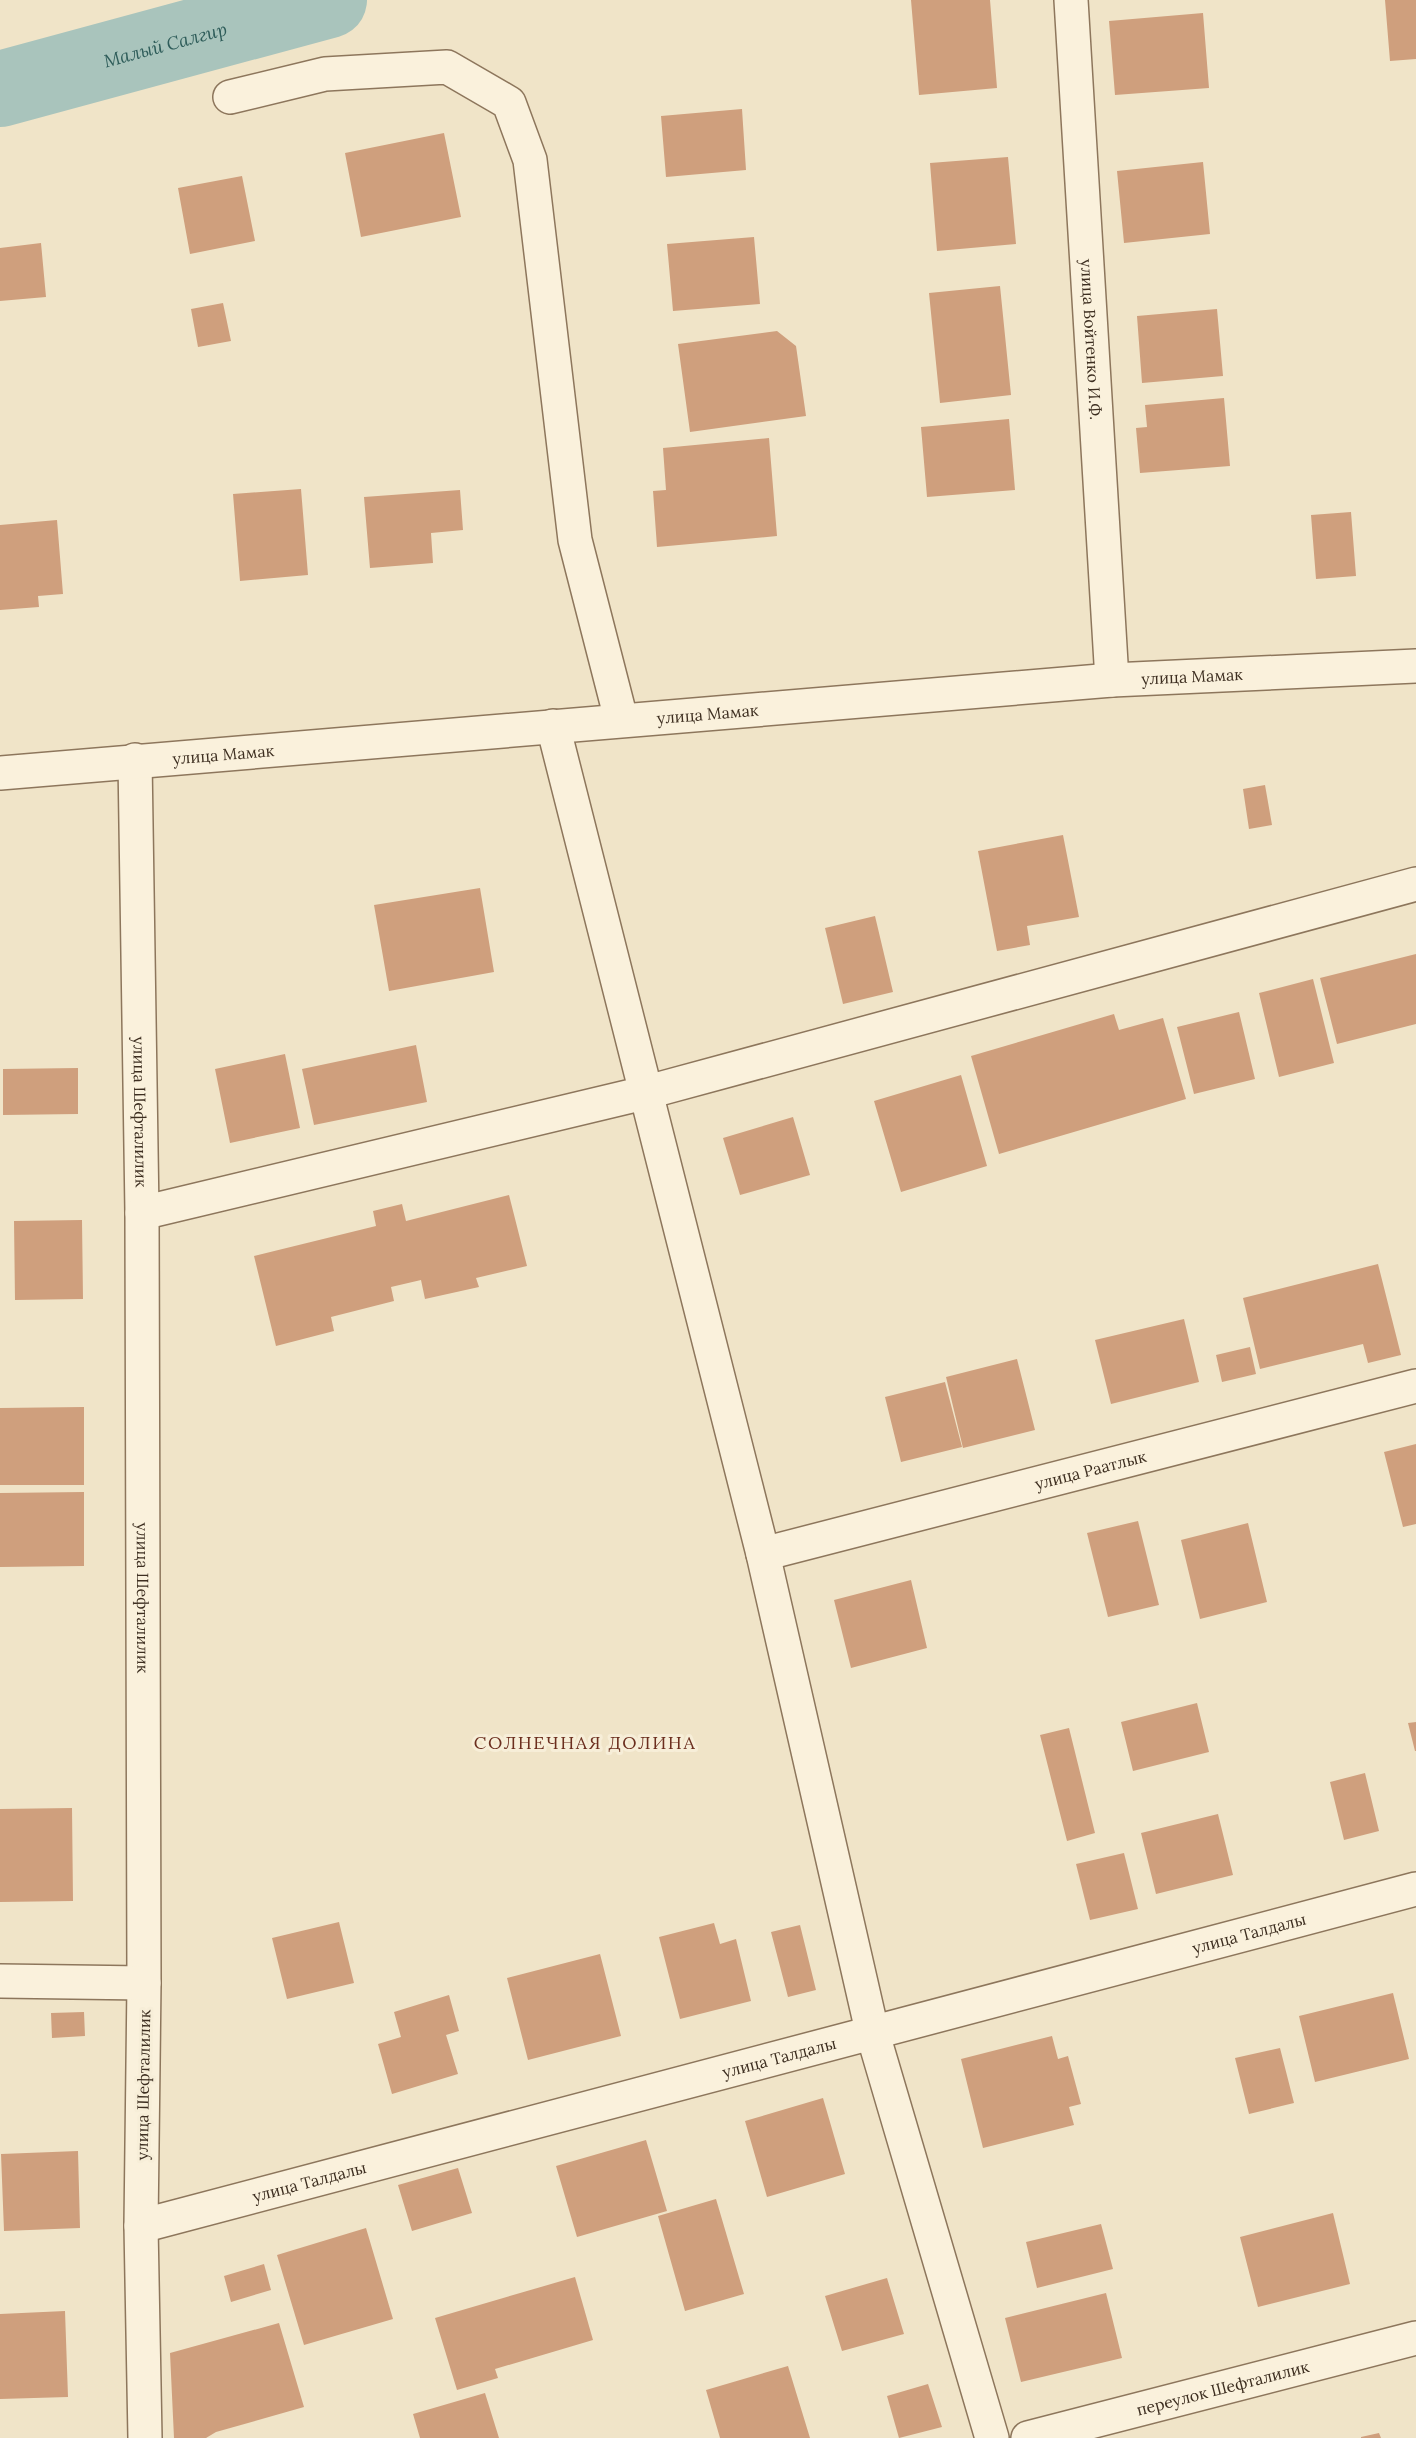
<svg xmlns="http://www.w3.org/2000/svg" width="1416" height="2438" viewBox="0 0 1416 2438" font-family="Lora,serif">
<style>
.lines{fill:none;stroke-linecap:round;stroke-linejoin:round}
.river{stroke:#a9c4bc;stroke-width:76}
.building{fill:#cf9f7d}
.minor-casing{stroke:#8d765c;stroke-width:36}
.minor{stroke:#faf1dc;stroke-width:33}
.labels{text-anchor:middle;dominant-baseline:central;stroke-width:6;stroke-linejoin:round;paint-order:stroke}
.street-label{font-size:16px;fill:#3d2e20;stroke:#f7eed8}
.water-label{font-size:18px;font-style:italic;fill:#2f5d5a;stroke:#f7eed8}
.neighbourhood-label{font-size:18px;letter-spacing:1.5px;fill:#6b2e1e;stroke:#f7eed8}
</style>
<rect width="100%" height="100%" fill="#f0e4c8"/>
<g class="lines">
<!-- river -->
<path class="river" id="s1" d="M 0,89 L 329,0"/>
</g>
<!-- building -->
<path class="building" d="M 911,0 L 990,0 L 997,88 L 919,95 Z
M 1385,0 L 1416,0 L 1416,59 L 1390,61 Z
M 1203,13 L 1209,88 L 1115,95 L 1109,21 Z
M 742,109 L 746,170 L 666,177 L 661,116 Z
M 444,133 L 461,217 L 361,237 L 345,153 Z
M 1008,157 L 1016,244 L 937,251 L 930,163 Z
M 1203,162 L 1210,234 L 1124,243 L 1117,171 Z
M 242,176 L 255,241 L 190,254 L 178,188 Z
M 754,237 L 760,304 L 673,311 L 667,244 Z
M 41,243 L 46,297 L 0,301 L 0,248 Z
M 1000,286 L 1011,395 L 940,403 L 929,293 Z
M 223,303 L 231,341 L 198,347 L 191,309 Z
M 1217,309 L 1223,376 L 1142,383 L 1137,316 Z
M 777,331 L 796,346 L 806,416 L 690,432 L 678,344 Z
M 1224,398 L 1230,466 L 1140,473 L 1136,428 L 1147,427 L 1145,405 Z
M 1009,419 L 1015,490 L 927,497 L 921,427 Z
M 769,438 L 777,536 L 657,547 L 653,491 L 666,490 L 663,448 Z
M 301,489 L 308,575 L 240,581 L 233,494 Z
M 460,490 L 463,530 L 431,533 L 433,563 L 370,568 L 364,497 Z
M 1351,512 L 1356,576 L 1316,579 L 1311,515 Z
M 57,520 L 63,594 L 38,596 L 39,607 L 0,610 L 0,525 Z
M 1265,785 L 1272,825 L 1249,829 L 1243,789 Z
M 1063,835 L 1079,917 L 1027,926 L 1030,945 L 997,951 L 978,851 Z
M 480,888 L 494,972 L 389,991 L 374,905 Z
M 875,916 L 893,992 L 843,1004 L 825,928 Z
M 1416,954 L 1416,1024 L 1337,1044 L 1320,978 Z
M 1313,979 L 1334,1063 L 1279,1077 L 1259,993 Z
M 1239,1012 L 1255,1079 L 1194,1094 L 1177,1027 Z
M 1114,1014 L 1119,1030 L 1163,1018 L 1186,1099 L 999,1154 L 971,1056 Z
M 416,1045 L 427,1102 L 314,1125 L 302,1069 Z
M 285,1054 L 300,1128 L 230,1143 L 215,1069 Z
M 78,1068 L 78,1114 L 3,1115 L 3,1069 Z
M 961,1075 L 987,1166 L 901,1192 L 874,1101 Z
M 793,1117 L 810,1175 L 740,1195 L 723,1138 Z
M 509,1195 L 527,1266 L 476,1278 L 479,1287 L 425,1299 L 421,1280 L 391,1287 L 394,1301 L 331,1317 L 334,1331 L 276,1346 L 254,1256 L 376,1226 L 373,1211 L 402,1204 L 406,1221 Z
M 82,1220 L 83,1299 L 15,1300 L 14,1221 Z
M 1378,1264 L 1401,1355 L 1368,1363 L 1363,1344 L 1260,1369 L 1243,1298 Z
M 1184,1319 L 1199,1382 L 1111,1404 L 1095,1340 Z
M 1250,1347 L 1256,1374 L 1222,1382 L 1216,1355 Z
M 1017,1359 L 1035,1430 L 963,1448 L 946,1377 Z
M 945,1382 L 962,1447 L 901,1462 L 885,1397 Z
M 84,1407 L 84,1485 L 0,1485 L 0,1408 Z
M 1416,1444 L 1416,1524 L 1403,1527 L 1384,1452 Z
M 84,1492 L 84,1566 L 0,1567 L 0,1493 Z
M 1138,1521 L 1159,1605 L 1108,1617 L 1087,1533 Z
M 1248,1523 L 1267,1602 L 1200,1619 L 1181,1540 Z
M 911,1580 L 927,1648 L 851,1668 L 834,1600 Z
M 1197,1703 L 1209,1752 L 1133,1771 L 1121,1722 Z
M 1416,1722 L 1416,1751 L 1415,1751 L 1408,1723 Z
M 1069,1728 L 1095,1833 L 1067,1841 L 1040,1735 Z
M 1365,1773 L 1379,1831 L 1344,1840 L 1330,1782 Z
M 72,1808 L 73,1901 L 0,1902 L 0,1809 Z
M 1218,1814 L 1233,1875 L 1156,1894 L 1141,1833 Z
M 1124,1853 L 1138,1909 L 1090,1920 L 1076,1864 Z
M 339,1922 L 354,1983 L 287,1999 L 272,1938 Z
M 714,1923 L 720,1944 L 736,1939 L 751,2001 L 680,2019 L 659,1937 Z
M 800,1925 L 816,1990 L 788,1997 L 771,1932 Z
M 600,1954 L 621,2036 L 528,2060 L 507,1978 Z
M 1393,1993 L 1409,2059 L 1315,2082 L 1299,2016 Z
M 449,1995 L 459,2031 L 446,2035 L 458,2074 L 392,2094 L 378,2044 L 401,2037 L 394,2012 Z
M 84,2012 L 85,2036 L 52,2038 L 51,2013 Z
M 1052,2036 L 1058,2059 L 1068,2056 L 1081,2104 L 1069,2107 L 1074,2125 L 983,2148 L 961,2059 Z
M 1280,2048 L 1294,2103 L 1249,2114 L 1235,2058 Z
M 823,2098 L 845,2174 L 767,2197 L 745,2121 Z
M 646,2140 L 667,2211 L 577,2237 L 556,2166 Z
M 78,2151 L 80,2228 L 4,2231 L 1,2154 Z
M 458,2168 L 472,2213 L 412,2231 L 398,2185 Z
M 716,2199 L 744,2294 L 685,2311 L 658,2216 Z
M 1333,2213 L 1350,2284 L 1258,2307 L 1240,2237 Z
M 1101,2224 L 1113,2269 L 1037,2288 L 1026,2242 Z
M 366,2228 L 393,2319 L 304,2345 L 277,2255 Z
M 264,2264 L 271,2290 L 231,2302 L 224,2276 Z
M 575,2277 L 593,2340 L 495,2369 L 498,2378 L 457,2390 L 435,2318 Z
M 887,2278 L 904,2334 L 842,2351 L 825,2296 Z
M 1106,2293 L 1122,2358 L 1021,2382 L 1005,2318 Z
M 65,2311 L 68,2397 L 0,2399 L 0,2314 Z
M 279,2323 L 304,2407 L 216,2432 L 206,2438 L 174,2438 L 170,2353 Z
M 788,2366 L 810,2438 L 720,2438 L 706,2390 Z
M 928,2384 L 942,2427 L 899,2438 L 887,2396 Z
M 485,2393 L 499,2438 L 420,2438 L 413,2414 Z
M 1379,2433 L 1381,2438 L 1361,2438 L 1361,2437 Z"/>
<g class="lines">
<!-- minor casing -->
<g class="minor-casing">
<g id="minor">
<path id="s2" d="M 1071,0 L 1112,680"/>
<path d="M 230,97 L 325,74 L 447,67 L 509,103 L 530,160 L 575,540 L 621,719"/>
<path d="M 553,726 L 763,1554 L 872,2031 L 992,2438"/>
<path id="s3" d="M 135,760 L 142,1213 L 144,1983 L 141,2226 L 145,2438"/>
<path id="s4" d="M 0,773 L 1112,680 L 1416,666"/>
<path d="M 142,1213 L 644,1093 L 1416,884"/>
<path id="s5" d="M 763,1554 L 1416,1386"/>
<path d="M 0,1981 L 144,1983"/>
<path id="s6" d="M 141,2226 L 1416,1889"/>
<path id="s7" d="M 1028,2438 L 1416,2338"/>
</g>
</g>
<!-- minor -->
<use href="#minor" class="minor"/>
</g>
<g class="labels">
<!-- street labels -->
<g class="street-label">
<text stroke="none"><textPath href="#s2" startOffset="340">улица Войтенко И.Ф.</textPath></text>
<text stroke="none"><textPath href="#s4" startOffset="1196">улица Мамак</textPath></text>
<text stroke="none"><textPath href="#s4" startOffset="710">улица Мамак</textPath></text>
<text stroke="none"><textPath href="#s4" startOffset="224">улица Мамак</textPath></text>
<text stroke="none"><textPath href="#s3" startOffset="352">улица Шефталилик</textPath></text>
<text stroke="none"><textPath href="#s5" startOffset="338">улица Раатлык</textPath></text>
<text stroke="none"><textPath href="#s3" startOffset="838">улица Шефталилик</textPath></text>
<text stroke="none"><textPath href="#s6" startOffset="1146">улица Талдалы</textPath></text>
<text stroke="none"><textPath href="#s6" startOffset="660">улица Талдалы</textPath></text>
<text transform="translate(143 2085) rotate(-89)">улица Шефталилик</text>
<text stroke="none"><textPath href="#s6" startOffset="174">улица Талдалы</textPath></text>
<text stroke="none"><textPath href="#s7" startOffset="201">переулок Шефталилик</textPath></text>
</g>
<!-- water labels -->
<g class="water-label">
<text stroke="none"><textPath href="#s1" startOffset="171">Малый Салгир</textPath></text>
</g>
<!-- neighbourhood labels -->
<g class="neighbourhood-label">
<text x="585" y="1742">СОЛНЕЧНАЯ ДОЛИНА</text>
</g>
</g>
</svg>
